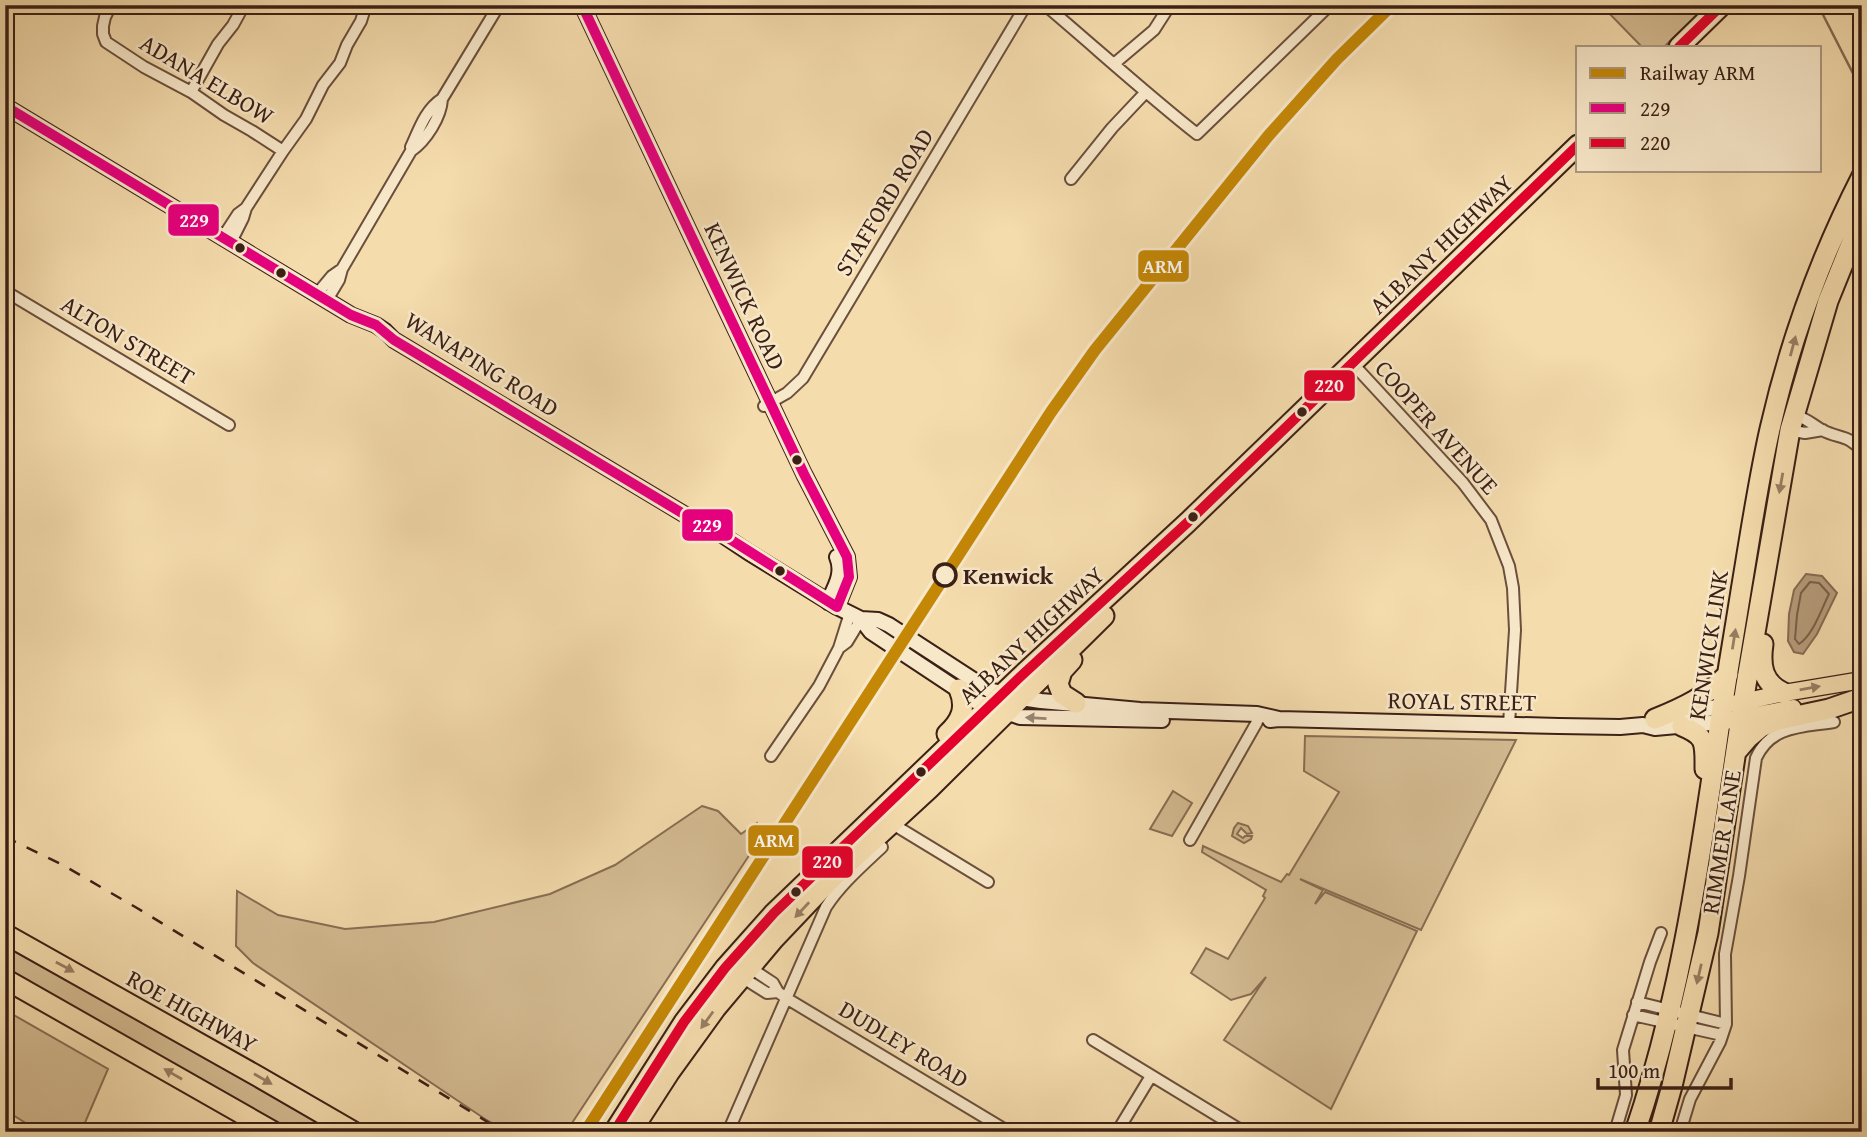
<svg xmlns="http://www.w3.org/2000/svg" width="1867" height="1137" viewBox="0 0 1867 1137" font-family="'Gentium Book Plus',serif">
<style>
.green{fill:#d5bc93;stroke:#886e54;stroke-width:2}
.water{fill:#b69c7a;stroke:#856a52;stroke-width:2}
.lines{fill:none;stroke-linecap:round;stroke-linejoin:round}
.shore{stroke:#785e48;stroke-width:2}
.stream{stroke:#856a52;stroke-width:2.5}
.street-casing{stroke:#6a4f3c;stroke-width:14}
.secondary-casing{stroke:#3b2016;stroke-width:18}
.primary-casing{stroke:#3b2016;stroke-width:19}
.highway-casing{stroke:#3b2016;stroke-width:23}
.street{stroke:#f8e8ca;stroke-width:10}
.secondary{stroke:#f8e8ca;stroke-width:14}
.primary{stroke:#f5dcad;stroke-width:16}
.highway{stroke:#f5dcad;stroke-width:19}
.rail{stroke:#3b2016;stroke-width:2.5;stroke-dasharray:12 12;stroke-linecap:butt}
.bus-1-casing{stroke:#f8e8ca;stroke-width:16}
.bus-2-casing{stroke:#f8e8ca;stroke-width:16}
.bus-1{stroke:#e5007d;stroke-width:10}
.bus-2{stroke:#e4002b;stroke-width:10}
.rail-1-casing{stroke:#f8e8ca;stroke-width:18}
.rail-1{stroke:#c48706;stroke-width:12}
.oneway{fill:#987e62}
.oneway2{fill:#9a8470}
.bus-dot{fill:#3b2016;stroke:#f8e8ca;stroke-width:2.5}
.stop-dot{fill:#f8e8ca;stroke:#3b2016;stroke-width:3.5}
.labels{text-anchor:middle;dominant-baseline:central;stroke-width:5;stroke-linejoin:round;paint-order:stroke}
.street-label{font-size:24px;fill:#3b2016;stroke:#f8e8ca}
.stop-label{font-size:24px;font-weight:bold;fill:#3b2016;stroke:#f8e8ca;text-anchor:start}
.line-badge{stroke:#f8e8ca;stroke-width:2.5}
.badge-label{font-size:19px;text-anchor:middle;font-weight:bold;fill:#fff}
</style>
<rect width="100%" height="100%" fill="#f5dcad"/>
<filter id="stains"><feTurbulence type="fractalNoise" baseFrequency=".00286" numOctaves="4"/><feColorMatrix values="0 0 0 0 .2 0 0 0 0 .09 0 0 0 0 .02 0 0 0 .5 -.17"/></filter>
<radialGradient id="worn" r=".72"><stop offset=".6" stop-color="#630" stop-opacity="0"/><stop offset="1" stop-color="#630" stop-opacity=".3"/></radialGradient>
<!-- green -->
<path class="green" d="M 1601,5 L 1707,5 L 1664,47 L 1642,47 Z
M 1305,736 L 1516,740 L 1421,930 L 1300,879 L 1323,890 L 1315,904 L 1325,892 L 1417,931 L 1331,1109 L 1224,1040 L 1266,977 L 1251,994 L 1231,1000 L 1191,973 L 1206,948 L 1228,959 L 1265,898 L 1263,896 L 1266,890 L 1202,852 L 1203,846 L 1281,882 L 1287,874 L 1289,875 L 1339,792 L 1304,771 Z
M 1173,791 L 1192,803 L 1172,836 L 1150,829 Z
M 702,806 L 718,811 L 741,834 L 757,823 L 762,836 L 566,1132 L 508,1132 L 485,1119 L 253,963 L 236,946 L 237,891 L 278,915 L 345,929 L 434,922 L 550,894 L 615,865 Z
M 1238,823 L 1248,826 L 1252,833 L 1247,834 L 1241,828 L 1237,834 L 1243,838 L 1245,836 L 1252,836 L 1251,839 L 1244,843 L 1232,836 L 1234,828 Z
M 5,943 L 337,1132 L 288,1132 L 5,970 Z
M 5,1010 L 108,1069 L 81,1132 L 40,1132 L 5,1110 Z"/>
<!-- water -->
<path class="water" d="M 1806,574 L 1822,576 L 1837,593 L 1817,634 L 1803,654 L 1794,652 L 1788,641 L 1789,614 L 1794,590 Z"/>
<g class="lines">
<!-- shore -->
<path class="shore" d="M 1810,582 L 1819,583 L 1829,594 C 1821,610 1813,635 1799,644 L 1795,639 L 1797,615 L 1801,593 Z"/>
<!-- stream -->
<path class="stream" d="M 1818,5 L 1862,91"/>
<!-- street casing -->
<g class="street-casing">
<path id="street" d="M 111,5 L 105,17 L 103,26 L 103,34 L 106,42 L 144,67 L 191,92 L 224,115 L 252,131 L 283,151
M 1045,5 C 1096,48 1145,93 1197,134 L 1330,5
M 1115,63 L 1154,30 L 1170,5
M 191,92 L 218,44 L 233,25 L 244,5
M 411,147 C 419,130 425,110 442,99 L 499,5
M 1071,179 L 1112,128 L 1145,93
M 223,237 L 238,214 L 246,208 L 283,151 L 306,119 L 323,85 L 340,63 L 347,45 L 361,21 L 366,5
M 231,242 L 243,218 L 246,208
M 5,291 L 229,425
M 317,294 L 332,276 L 342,269
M 327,300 L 339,280 L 342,269 L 411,151 C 426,141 441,117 442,99
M 1353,364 L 1463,483 L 1491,520 L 1509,566 L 1513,588 L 1515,630 L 1509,724
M 764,406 L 787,393 L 803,378 L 1026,5
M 1791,415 C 1809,419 1808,422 1822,430 C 1839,439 1848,434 1862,451
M 1788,430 L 1805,433 L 1823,430
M 839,648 L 847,642 L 861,619
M 771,756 L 819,686 L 839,648 L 850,613
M 891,823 L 988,882
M 1190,840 L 1257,722
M 746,967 L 749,967 L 773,983 L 778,992 L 786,998 L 1009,1132
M 740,976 L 767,993 L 778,992
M 1637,1002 L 1726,1024
M 1633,1015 L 1722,1035
M 1093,1040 L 1244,1132
M 5,1127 L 13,1132
M 728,1132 L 826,907 C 841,884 862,866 882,847
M 1117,1132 L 1151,1076
M 1615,1132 L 1626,1095 L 1623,1050 L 1650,962 L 1661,933
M 1680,1132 L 1690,1099 L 1720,1042 L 1726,1024 L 1725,954 L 1739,876 L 1756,758 C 1771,725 1803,727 1834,722"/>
</g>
<!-- secondary casing -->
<g class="secondary-casing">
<path id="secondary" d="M 582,5 L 804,474 L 847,557 L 849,577 L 837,607
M 5,106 L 351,315 L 376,325 L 385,331 L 394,340 L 687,516 L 706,524 L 748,552 L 837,607 L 861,619 L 878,620 L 889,625 L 989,690 L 1021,698 L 1041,701 L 1140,710 L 1257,714 L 1279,719
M 828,602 C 835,587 844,573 837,557
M 861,619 L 871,632 L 975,701 L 1020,717 L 1162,720
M 1674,715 L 1723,706
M 1270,720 L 1279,719 L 1559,726 L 1620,727 L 1643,725 L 1655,728 L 1721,722"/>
</g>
<!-- primary casing -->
<g class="primary-casing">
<path id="primary" d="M 1733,704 L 1784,693 L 1862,680
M 1721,722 L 1793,708"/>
</g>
<!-- highway casing -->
<g class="highway-casing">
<path id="highway" d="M 1679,47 L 1722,5
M 1763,644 C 1760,665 1762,683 1784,693
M 1072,660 L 1062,671 L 1058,684 L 1062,694 L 1076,703
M 1655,719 C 1684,707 1706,697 1728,674
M 1682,726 C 1707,736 1705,744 1705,769
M 947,734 C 961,721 967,708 959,689
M 1736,752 L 1748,738 L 1761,727 L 1778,720 L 1829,709 L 1858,699
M 5,934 L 259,1077 L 354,1132
M 5,979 L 274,1132
M 614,1132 L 684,1022 L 725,968 L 774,913 L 1019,678 L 1188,522 L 1578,145
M 631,1132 L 669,1073 L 716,1008 L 774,939 L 830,880 L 929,789 L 1104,616
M 1635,1132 C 1678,1006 1698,874 1717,743 C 1724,692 1733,642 1741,591 C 1750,537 1758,482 1770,429 C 1790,341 1821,256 1862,176
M 1659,1132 L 1672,1086 L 1708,933 L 1746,685 L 1790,430 L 1828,301 L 1862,217"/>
</g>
<!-- street -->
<use href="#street" class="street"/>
<!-- secondary -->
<use href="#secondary" class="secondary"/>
<!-- primary -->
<use href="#primary" class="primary"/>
<!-- highway -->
<use href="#highway" class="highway"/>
<!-- rail -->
<path class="rail" d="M 5,837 L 61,864 L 137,908 L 504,1132"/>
<!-- bus-1 casing -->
<g class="bus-1-casing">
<path id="bus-1" d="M 5,106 L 351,315 L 376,325 L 394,340 L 687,516 L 706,524 L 837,607 L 849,577 L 847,557 L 804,474 L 582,5"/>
</g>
<!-- bus-2 casing -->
<g class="bus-2-casing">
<path id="bus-2" d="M 1679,47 L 1722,5
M 614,1132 L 684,1022 L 725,968 L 774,913 L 1019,678 L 1188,522 L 1578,145"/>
</g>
<!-- bus-1 -->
<use href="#bus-1" class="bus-1"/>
<!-- bus-2 -->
<use href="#bus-2" class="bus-2"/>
<!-- rail-1 casing -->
<g class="rail-1-casing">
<path id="rail-1" d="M 585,1132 L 1051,412 L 1095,350 L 1269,135 L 1337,59 L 1392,5"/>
</g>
<!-- rail-1 -->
<use href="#rail-1" class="rail-1"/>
</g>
<!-- one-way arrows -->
<defs><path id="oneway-solid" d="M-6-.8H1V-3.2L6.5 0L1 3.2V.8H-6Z" transform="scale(1.75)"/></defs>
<g class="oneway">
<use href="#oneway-solid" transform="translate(1793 346) rotate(-75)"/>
<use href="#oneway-solid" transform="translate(1781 483) rotate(100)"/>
<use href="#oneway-solid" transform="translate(1734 639) rotate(-81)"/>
<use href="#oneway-solid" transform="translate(1810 688) rotate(-10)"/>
<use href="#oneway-solid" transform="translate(802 910) rotate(133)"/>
<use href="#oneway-solid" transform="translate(65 967) rotate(29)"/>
<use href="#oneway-solid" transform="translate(1699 974) rotate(103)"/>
<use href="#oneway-solid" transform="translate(707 1020) rotate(126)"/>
<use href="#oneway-solid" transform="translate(173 1074) rotate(-150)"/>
<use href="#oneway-solid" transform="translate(263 1079) rotate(30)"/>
</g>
<use class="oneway2" href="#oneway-solid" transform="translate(1036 718) rotate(-177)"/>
<!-- markers -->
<g class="bus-dot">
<circle cx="240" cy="248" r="6"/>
<circle cx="281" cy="273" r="6"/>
<circle cx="1302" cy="412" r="6"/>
<circle cx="797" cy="460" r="6"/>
<circle cx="1193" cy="517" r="6"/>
<circle cx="780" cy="571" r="6"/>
<circle cx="921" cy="772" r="6"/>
<circle cx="796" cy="892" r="6"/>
</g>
<circle class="stop-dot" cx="945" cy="575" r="11"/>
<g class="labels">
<!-- street labels -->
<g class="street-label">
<text transform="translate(207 79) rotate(31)">ADANA ELBOW</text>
<text transform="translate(884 202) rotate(-59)">STAFFORD ROAD</text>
<text transform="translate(1441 244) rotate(-44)">ALBANY HIGHWAY</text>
<text transform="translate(745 296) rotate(65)">KENWICK ROAD</text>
<text transform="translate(128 340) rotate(31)">ALTON STREET</text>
<text transform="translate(482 364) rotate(32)">WANAPING ROAD</text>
<text transform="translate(1437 427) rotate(48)">COOPER AVENUE</text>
<text transform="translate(1031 635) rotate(-43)">ALBANY HIGHWAY</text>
<text transform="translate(1708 645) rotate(-81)">KENWICK LINK</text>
<text transform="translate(1462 701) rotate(1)">ROYAL STREET</text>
<text transform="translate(1721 842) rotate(-81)">RIMMER LANE</text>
<text transform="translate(192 1011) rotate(29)">ROE HIGHWAY</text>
<text transform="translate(904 1044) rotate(31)">DUDLEY ROAD</text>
</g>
<!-- stop labels -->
<g class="stop-label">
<text x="963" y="575">Kenwick</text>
</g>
</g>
<g class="line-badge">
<rect x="167" y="203" width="53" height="34" rx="7" fill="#e5007d"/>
<rect x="1137" y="249" width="53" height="34" rx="7" fill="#c48706"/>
<rect x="1303" y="369" width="53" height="33" rx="7" fill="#e4002b"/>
<rect x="681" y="508" width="53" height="34" rx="7" fill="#e5007d"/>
<rect x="747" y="824" width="53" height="33" rx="7" fill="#c48706"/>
<rect x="801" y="845" width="53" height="34" rx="7" fill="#e4002b"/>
</g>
<g class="badge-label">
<text x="194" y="227">229</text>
<text x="1163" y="273">ARM</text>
<text x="1329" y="392">220</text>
<text x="707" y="532">229</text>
<text x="774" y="847">ARM</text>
<text x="827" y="868">220</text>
</g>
<!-- margin -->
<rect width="1867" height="1137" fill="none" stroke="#f5dcad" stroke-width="28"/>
<rect x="7" y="7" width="1853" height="1123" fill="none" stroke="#3b2016" stroke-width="3.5"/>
<rect x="14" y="14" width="1839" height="1109" fill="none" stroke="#3b2016" stroke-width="2"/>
<!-- legend -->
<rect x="1576" y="46" width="245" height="126" fill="#f8e8ca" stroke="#ac9882" stroke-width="2"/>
<rect x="1590" y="68" width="35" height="10" fill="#c48706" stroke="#ac9882" stroke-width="2"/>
<text x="1640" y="80" font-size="21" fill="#3b2016">Railway ARM</text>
<rect x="1590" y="103" width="35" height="10" fill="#e5007d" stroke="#ac9882" stroke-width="2"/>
<text x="1640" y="116" font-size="21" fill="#3b2016">229</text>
<rect x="1590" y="138" width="35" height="10" fill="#e4002b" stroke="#ac9882" stroke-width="2"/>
<text x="1640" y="150" font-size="21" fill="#3b2016">220</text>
<!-- scale -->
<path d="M1598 1078v10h133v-10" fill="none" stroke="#3b2016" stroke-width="3.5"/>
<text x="1608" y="1078" font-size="21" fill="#3b2016" stroke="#f8e8ca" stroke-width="5" paint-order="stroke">100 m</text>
<rect width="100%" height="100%" filter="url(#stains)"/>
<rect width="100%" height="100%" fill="url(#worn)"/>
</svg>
